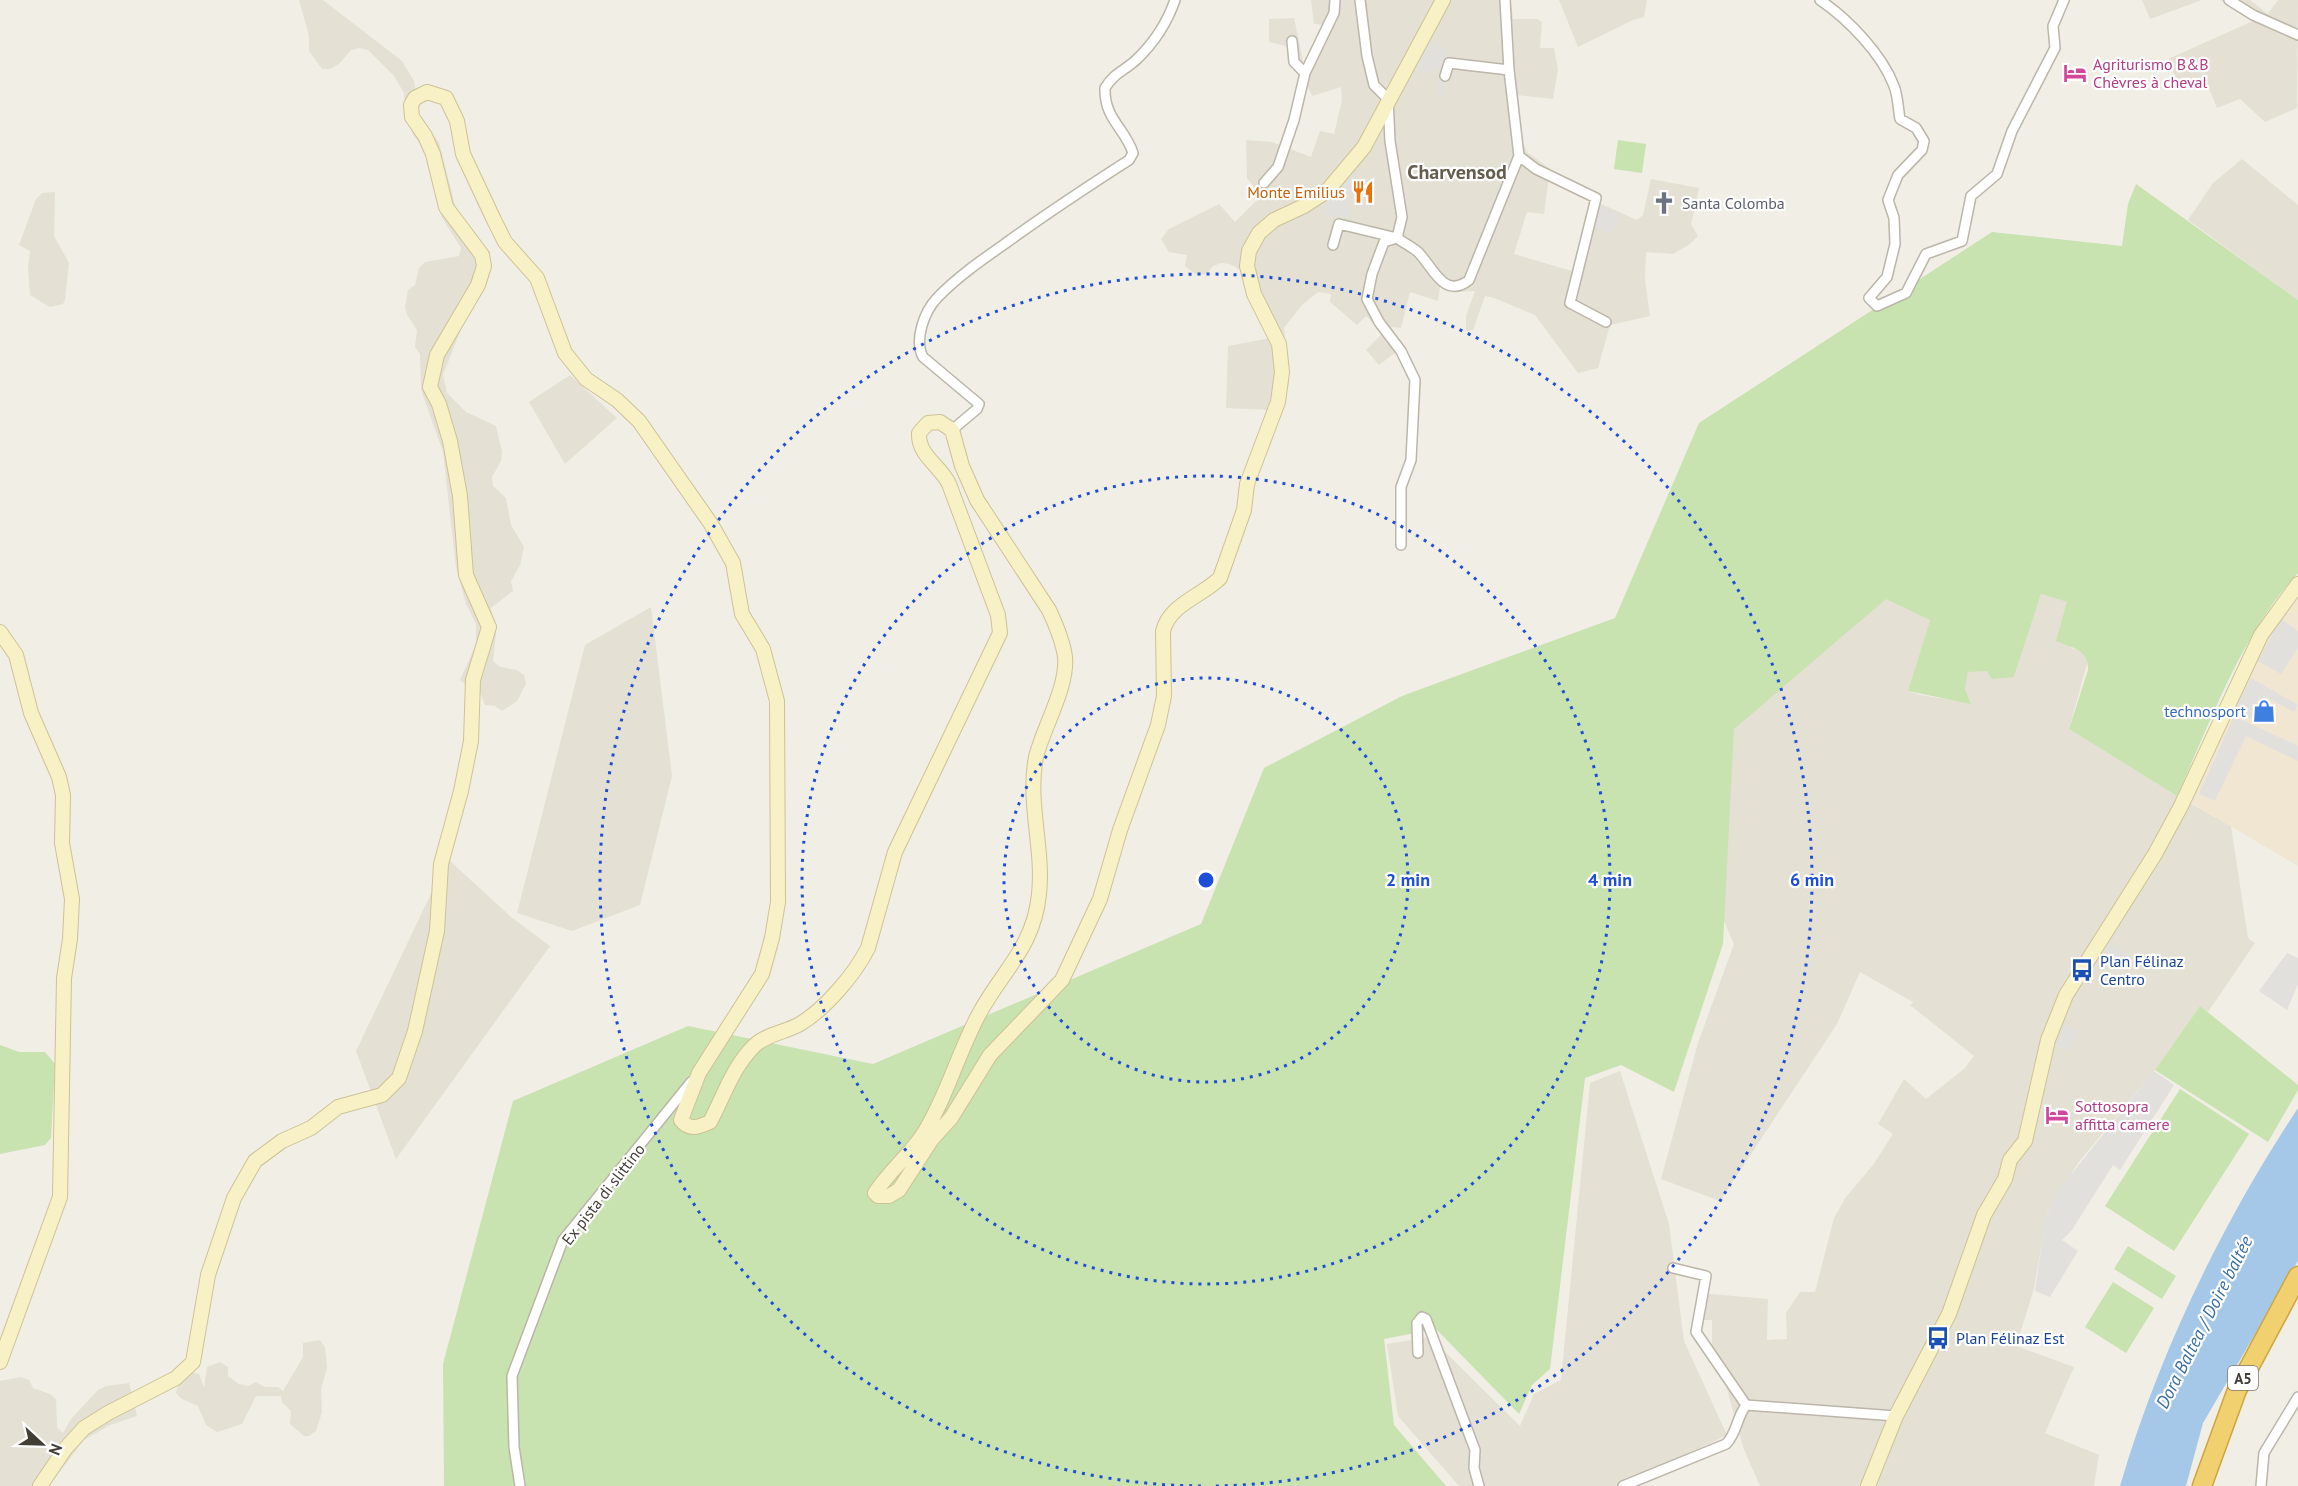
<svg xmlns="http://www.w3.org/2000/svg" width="2298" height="1486" viewBox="0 0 2298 1486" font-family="'PT Sans',sans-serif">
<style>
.residential{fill:#e4e0d3}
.commercial{fill:#f1e6d1}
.green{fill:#c8e2b0}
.parking{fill:#e2e0dc}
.water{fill:#a5c8e9}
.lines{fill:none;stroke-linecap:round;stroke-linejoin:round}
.street-casing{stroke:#bbb6a8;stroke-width:12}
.secondary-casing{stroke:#cdc297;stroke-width:16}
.highway-casing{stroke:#cfa540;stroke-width:21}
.street{stroke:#fff;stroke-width:9}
.secondary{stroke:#f9f1c6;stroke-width:14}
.highway{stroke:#f1d06f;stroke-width:18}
.ring{fill:none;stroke:#1d4ed8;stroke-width:3;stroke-dasharray:3 6}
.labels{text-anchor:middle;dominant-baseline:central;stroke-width:4.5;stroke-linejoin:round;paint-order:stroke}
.shield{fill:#fff;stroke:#7b7872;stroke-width:1.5}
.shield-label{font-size:15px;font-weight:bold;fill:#423e35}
.hotel-label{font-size:16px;fill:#b23c85;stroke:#fff;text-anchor:start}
.food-label{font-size:16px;fill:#c56008;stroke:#fff;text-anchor:end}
.worship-label{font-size:16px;fill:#5b616d;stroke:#fff;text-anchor:start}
.shop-label{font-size:16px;fill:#366cbe;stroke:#fff;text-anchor:end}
.transit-label{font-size:16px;fill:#164399;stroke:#fff;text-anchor:start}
.street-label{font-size:16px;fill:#423e35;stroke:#fff}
.water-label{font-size:18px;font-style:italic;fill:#386ea4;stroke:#fff}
.quarter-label{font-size:20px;font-weight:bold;fill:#645d4d;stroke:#fff}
.centre{fill:#1d4ed8;stroke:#fff;stroke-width:3}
.ring-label{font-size:18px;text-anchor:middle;font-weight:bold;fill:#1d4ed8;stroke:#fff;stroke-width:4.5;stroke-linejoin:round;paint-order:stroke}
</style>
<rect width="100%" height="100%" fill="#f1eee5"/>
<!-- residential -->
<path class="residential" d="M 299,0 L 323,0 L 402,61 L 414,81 L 420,118 L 439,142 L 457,213 L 490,252 L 489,268 L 482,292 L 463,324 L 443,375 L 447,393 L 466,412 L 496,426 L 502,452 L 501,461 L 492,477 L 493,486 L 506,498 L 511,525 L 524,547 L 520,565 L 511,581 L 513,591 L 491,608 L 496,634 L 493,661 L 500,667 L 517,670 L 524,675 L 526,684 L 517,701 L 502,711 L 495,706 L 485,705 L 479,689 L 466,685 L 460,680 L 476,644 L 476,624 L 466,604 L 456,567 L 443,452 L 421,390 L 420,354 L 415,347 L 417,330 L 407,315 L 405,307 L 408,290 L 415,285 L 419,268 L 425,262 L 459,256 L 461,248 L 441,216 L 425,149 L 413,135 L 405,110 L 404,93 L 394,76 L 368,50 L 360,48 L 351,50 L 339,64 L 330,69 L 322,69 L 309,51 L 309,36 Z
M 1311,0 L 1511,0 L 1513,19 L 1537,19 L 1542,22 L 1540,48 L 1554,48 L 1558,69 L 1553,99 L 1517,95 L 1520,136 L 1527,152 L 1550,169 L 1544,214 L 1527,212 L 1514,254 L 1572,271 L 1590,199 L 1637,220 L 1643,215 L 1651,179 L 1699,188 L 1691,224 L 1698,236 L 1690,244 L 1673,254 L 1646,252 L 1645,280 L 1650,316 L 1610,325 L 1598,368 L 1578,373 L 1535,315 L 1494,298 L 1485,296 L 1473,330 L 1466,331 L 1466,316 L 1475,291 L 1457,292 L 1440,287 L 1438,301 L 1410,292 L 1401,328 L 1391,327 L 1404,346 L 1379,365 L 1366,350 L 1383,333 L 1366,316 L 1357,325 L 1330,302 L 1331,294 L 1318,292 L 1302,305 L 1284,328 L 1289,382 L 1281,415 L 1267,410 L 1226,408 L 1228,346 L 1270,338 L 1243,272 L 1230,264 L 1221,263 L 1213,266 L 1207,273 L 1198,276 L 1185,266 L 1187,255 L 1169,252 L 1161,239 L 1169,229 L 1219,204 L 1235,222 L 1261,196 L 1247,178 L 1246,140 L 1272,142 L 1311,157 L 1320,131 L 1334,134 L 1342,100 L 1341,87 L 1312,96 L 1290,47 L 1269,42 L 1269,19 L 1294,18 L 1304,65 L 1324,25 L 1314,24 Z
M 1559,0 L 1647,0 L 1644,17 L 1633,20 L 1578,47 Z
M 2142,0 L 2202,0 L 2150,19 Z
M 2220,0 L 2250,0 L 2268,14 L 2278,0 L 2298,0 L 2297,108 L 2265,122 L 2240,99 L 2217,108 L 2204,76 L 2179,86 L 2168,59 L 2253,21 Z
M 2242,159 L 2298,205 L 2298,300 L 2188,220 L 2213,183 Z
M 55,192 L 54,236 L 69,263 L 65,300 L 63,304 L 50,307 L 30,295 L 28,268 L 30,251 L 19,245 L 36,199 L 42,193 Z
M 570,375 L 617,418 L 565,464 L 529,402 Z
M 1803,547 L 1930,620 L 1908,691 L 1920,695 L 1971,703 L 1965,688 L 1968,671 L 1987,671 L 2014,677 L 2041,594 L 2067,602 L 2071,648 L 2082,651 L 2088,660 L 2069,729 L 2177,796 L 2231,826 L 2248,938 L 2255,943 L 2208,1012 L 2200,1006 L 2155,1070 L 2078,1163 L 2047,1213 L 2034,1289 L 2016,1346 L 2074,1367 L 2045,1433 L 2099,1455 L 2094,1486 L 1760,1486 L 1743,1447 L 1725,1382 L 1712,1358 L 1712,1320 L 1694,1320 L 1700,1293 L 1768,1299 L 1767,1340 L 1787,1339 L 1786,1313 L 1800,1292 L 1815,1292 L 1834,1218 L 1846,1197 L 1873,1165 L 1893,1134 L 1878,1124 L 1904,1079 L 1926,1099 L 1964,1069 L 1974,1056 L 1910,1005 L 1913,1002 L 1860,972 L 1837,1024 L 1720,1201 L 1661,1179 L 1698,1043 L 1734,944 L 1620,683 Z
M 651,607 L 672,776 L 640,905 L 572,931 L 517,913 L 585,645 Z
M 449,856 L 451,862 L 511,917 L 550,946 L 396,1159 L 356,1051 Z
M 1620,1071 L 1669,1224 L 1684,1341 L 1727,1435 L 1672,1461 L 1642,1479 L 1639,1486 L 1459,1486 L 1398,1416 L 1387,1344 L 1430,1337 L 1520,1426 L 1534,1394 L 1561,1380 L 1590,1083 Z
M 320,1340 L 325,1347 L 327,1368 L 321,1389 L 322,1412 L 316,1431 L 309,1436 L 304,1436 L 290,1424 L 291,1411 L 282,1402 L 281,1396 L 256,1396 L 242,1424 L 217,1432 L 206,1425 L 198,1406 L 182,1399 L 176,1393 L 178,1385 L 191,1372 L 199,1374 L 204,1388 L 207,1367 L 220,1362 L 228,1367 L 228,1376 L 239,1384 L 248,1386 L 256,1382 L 264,1387 L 278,1387 L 283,1391 L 303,1357 L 303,1343 Z
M 21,1377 L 29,1380 L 33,1388 L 50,1394 L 56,1399 L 57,1427 L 63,1433 L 71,1419 L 98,1390 L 106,1386 L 129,1383 L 137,1416 L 110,1425 L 84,1440 L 49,1486 L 0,1486 L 0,1381 Z"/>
<!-- commercial -->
<path class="commercial" d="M 2298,594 L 2298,866 L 2191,803 L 2256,659 L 2287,606 Z"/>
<!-- green -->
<path class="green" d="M 1618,140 L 1646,144 L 1642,173 L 1614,169 Z
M 2136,184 L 2298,300 L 2298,573 C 2242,632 2210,723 2177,796 L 2069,729 L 2088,670 C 2089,649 2072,648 2056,641 L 2067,602 L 2041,594 L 2014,677 L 1992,679 L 1987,671 L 1968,672 L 1965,688 L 1971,704 L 1908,691 L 1930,620 L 1886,599 L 1734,729 L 1723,944 L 1674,1092 L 1621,1065 L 1585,1078 L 1550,1369 L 1532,1385 L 1519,1414 L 1436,1329 L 1384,1339 L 1394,1425 L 1446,1486 L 444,1486 L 443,1364 L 513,1101 L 688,1026 L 873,1064 L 1201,924 L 1264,768 L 1402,696 L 1615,618 L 1699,423 L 1992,232 L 2122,246 L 2128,204 Z
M 2200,1006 L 2298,1085 L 2298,1090 L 2268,1142 L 2155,1070 Z
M 0,1045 L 19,1052 L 45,1052 L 55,1064 L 51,1138 L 45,1145 L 0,1154 Z
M 2180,1089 L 2249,1134 L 2174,1251 L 2105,1206 Z
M 2128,1246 L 2176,1276 L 2162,1299 L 2114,1269 Z
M 2113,1282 L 2154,1308 L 2126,1353 L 2085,1327 Z"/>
<!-- parking -->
<path class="parking" d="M 1428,40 L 1441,45 L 1447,57 L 1445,63 L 1435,72 L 1417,72 L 1417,64 Z
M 1439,76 L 1447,76 L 1445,97 L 1438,97 Z
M 1349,169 L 1356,173 L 1351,187 L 1348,218 L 1325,215 L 1325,206 L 1335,196 Z
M 1600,205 L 1621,216 L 1612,234 L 1591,226 Z
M 2281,619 L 2298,631 L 2298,648 L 2281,674 L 2257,661 Z
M 2251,678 L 2298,705 L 2294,712 L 2266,697 L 2253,720 L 2234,710 Z
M 2234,716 L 2298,746 L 2298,761 L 2246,736 L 2215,801 L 2199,794 Z
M 2110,942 L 2130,957 L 2119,973 L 2097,960 Z
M 2287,953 L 2298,958 L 2298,984 L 2287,1010 L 2259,991 Z
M 2062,1024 L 2079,1031 L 2070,1051 L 2055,1045 Z
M 2154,1071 L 2174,1085 L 2120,1170 L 2113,1165 L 2072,1230 L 2062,1240 L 2078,1251 L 2050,1297 L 2035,1291 L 2046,1216 L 2061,1187 Z"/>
<!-- water -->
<path class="water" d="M 2298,1108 L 2298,1261 L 2203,1423 L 2186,1486 L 2120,1486 C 2159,1353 2222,1223 2298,1108 Z"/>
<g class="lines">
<!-- street casing -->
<g class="street-casing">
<path id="street" d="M 1505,0 L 1509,70 L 1519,156 L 1536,169 L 1596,198 L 1570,303 L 1606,322
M 1820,0 C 1848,19 1882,54 1894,86 C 1898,96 1898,108 1900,119 L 1916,128 L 1924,141 L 1922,150 L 1898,175 L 1888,200 L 1894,218 L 1895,244 L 1887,277 L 1869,298 L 1877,306 L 1906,293 L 1926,254 L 1962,241 L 1971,196 L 1997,174 L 2012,131 L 2055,48 L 2053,26 L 2064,0
M 2229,0 L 2253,15 L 2298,35
M 1292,41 L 1294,62 L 1305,73
M 1445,76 L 1449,63 L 1509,70
M 1264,183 L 1278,167 L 1294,120 L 1305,73 L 1334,13 L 1335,0
M 1333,245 L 1339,224 L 1397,238 L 1402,217 L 1390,141 L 1388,99 L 1374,85 L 1367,56 L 1360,0
M 952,430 L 977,409 L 979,404 L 923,357 C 914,340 924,312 937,298 C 957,277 983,259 1006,243 C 1046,214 1087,187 1129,160 L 1133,153 C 1125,128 1104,119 1105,88 C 1114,73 1124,71 1136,60 C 1154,43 1167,23 1175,0
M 1401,545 L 1401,487 L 1411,460 L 1415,380 L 1401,351 L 1379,322 L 1367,299 L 1372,274 L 1384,242 L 1397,238 C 1404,243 1412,247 1418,252 C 1433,267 1444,300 1469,280 L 1519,156
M 1673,1268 L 1706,1276 L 1696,1332 L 1746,1405 L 1896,1416
M 1418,1353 L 1417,1323 L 1422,1317 L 1426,1319 L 1475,1450 L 1474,1468 L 1479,1486
M 520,1486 L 514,1447 L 512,1376 L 563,1240 L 691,1082
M 1623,1486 L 1726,1444 C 1737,1433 1736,1419 1746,1405
M 2261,1486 L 2264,1453 L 2298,1397"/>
</g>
<!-- secondary casing -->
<g class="secondary-casing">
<path id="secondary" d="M 0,632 L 16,655 L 31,713 L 59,777 L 63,795 L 62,843 L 72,899 L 70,939 L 64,978 L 60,1197 L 0,1362
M 40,1486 L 65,1449 L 84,1428 L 108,1413 L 176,1378 L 193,1362 L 208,1275 L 234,1198 L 255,1161 L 282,1141 L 311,1128 L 338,1107 L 382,1095 L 399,1078 L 415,1031 L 437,931 L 441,864 L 461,791 L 471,741 L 473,680 L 489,627 L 466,575 L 460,496 L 450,441 L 439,404 L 430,387 L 437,355 L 478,285 L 484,266 L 482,255 L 446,207 L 433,154 L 425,136 L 412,117 L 411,105 L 415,98 L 427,92 L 446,98 L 457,121 L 463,154 L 494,220 L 505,242 L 537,278 L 565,353 L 586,379 L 617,400 L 639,421 L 711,524 L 733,563 L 742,614 L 763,649 L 777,701 L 778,902 L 772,938 L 762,974 L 699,1073 L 681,1120 C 689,1131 699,1127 710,1122 C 724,1096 732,1068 754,1046 C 766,1034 786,1032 800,1024 C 825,1009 855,974 868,948 L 895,852 L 1000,633 L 998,615 L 949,484 C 940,465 918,456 919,433 L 928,423 L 940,422 L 952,430 L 962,466 L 977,500 L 1049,610 C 1056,625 1063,641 1065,657 C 1068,687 1043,728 1036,757 C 1027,802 1044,849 1039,894 C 1034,947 1002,971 979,1014 C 958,1053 947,1096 924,1133 C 910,1155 889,1171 875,1193 L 878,1196 L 889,1196 L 899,1190 L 932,1139 L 951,1118 L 990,1055 L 1062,980 L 1100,899 L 1120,830 L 1158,725 L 1164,696 L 1163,631 C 1170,604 1202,596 1220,578 L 1244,510 L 1247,484 L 1278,402 L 1282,372 L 1279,344 L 1254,294 L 1247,266 L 1249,251 L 1259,233 L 1274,220 L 1304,206 L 1327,191 L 1364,147 L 1443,0
M 1868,1486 L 1896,1416 L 1949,1314 L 1984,1215 L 2005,1179 L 2010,1160 L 2025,1141 L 2048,1040 L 2066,995 L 2155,854 L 2181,806 L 2261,635 L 2298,584"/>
</g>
<!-- highway casing -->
<g class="highway-casing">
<path id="highway" d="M 2202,1486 L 2237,1390 L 2298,1276"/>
</g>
<!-- street -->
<use href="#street" class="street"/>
<!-- secondary -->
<use href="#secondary" class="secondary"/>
<!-- highway -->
<use href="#highway" class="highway"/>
</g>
<!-- distance rings -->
<g class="ring">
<circle cx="1206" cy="880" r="202"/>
<circle cx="1206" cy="880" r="404"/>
<path d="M1201 1486A606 606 0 1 1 1211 1486"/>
</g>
<!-- icons -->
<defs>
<g id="hotel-bare" transform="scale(1.8)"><path d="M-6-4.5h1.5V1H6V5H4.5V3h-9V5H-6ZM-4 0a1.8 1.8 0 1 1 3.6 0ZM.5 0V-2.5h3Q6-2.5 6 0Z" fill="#d1479c" stroke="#fff" stroke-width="2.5" paint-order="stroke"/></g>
<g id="restaurant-bare" transform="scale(1.8)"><path d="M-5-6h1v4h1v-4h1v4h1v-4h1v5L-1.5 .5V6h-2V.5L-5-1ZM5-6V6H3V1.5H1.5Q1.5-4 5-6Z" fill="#e8710a" stroke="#fff" stroke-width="2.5" paint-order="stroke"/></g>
<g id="church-bare" transform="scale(1.8)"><path d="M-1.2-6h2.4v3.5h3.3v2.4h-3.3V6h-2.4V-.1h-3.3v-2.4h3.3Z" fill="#6b7280" stroke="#fff" stroke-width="2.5" paint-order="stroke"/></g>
<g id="shop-bare" transform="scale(1.8)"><path d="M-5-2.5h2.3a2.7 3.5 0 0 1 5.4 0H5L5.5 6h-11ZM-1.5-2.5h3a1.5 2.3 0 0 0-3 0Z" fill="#3f7fe0" stroke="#fff" stroke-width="2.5" paint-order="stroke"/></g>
<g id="bus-bare" transform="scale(1.8)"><path d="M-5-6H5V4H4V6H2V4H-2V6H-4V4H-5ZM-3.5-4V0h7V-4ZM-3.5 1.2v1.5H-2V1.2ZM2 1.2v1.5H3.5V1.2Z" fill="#1a4fb4" stroke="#fff" stroke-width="2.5" paint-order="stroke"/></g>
</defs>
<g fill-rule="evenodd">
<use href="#hotel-bare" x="2075" y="73"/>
<use href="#restaurant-bare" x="1363" y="192"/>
<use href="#church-bare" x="1664" y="203"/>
<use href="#shop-bare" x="2264" y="711"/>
<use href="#bus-bare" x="2082" y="970"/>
<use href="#hotel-bare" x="2057" y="1115"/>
<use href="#bus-bare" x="1938" y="1338"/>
</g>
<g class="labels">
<!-- shield labels -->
<rect class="shield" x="2228" y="1366" width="30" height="24" rx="4.5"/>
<g class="shield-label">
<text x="2243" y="1378">A5</text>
</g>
<!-- hotel labels -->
<g class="hotel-label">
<text x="2093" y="64">Agriturismo B&amp;B<tspan x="2093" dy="18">Chèvres à cheval</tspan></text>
<text x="2075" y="1106">Sottosopra<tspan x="2075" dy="18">affitta camere</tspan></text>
</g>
<!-- food labels -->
<g class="food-label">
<text x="1345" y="192">Monte Emilius</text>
</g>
<!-- worship labels -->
<g class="worship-label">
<text x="1682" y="203">Santa Colomba</text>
</g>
<!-- shop labels -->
<g class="shop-label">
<text x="2246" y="711">technosport</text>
</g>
<!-- transit labels -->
<g class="transit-label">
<text x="2100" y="961">Plan Félinaz<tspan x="2100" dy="18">Centro</tspan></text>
<text x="1956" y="1338">Plan Félinaz Est</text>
</g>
<!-- street labels -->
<g class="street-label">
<text transform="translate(603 1194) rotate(-52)">Ex pista di slittino</text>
</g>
<!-- water labels -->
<g class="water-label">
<text transform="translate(2204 1322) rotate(-63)">Dora Baltea / Doire baltée</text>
</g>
<!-- quarter labels -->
<g class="quarter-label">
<text x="1457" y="172">Charvensod</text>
</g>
</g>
<circle cx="1206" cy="880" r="9" class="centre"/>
<g class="ring-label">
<text x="1408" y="886">2 min</text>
<text x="1610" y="886">4 min</text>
<text x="1812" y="886">6 min</text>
</g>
<!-- north arrow -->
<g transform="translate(42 1444) rotate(112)" stroke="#ffffff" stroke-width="4.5" paint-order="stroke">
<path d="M0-4.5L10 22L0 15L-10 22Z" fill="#423e35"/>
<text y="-9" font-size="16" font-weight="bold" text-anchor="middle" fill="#423e35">N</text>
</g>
</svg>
